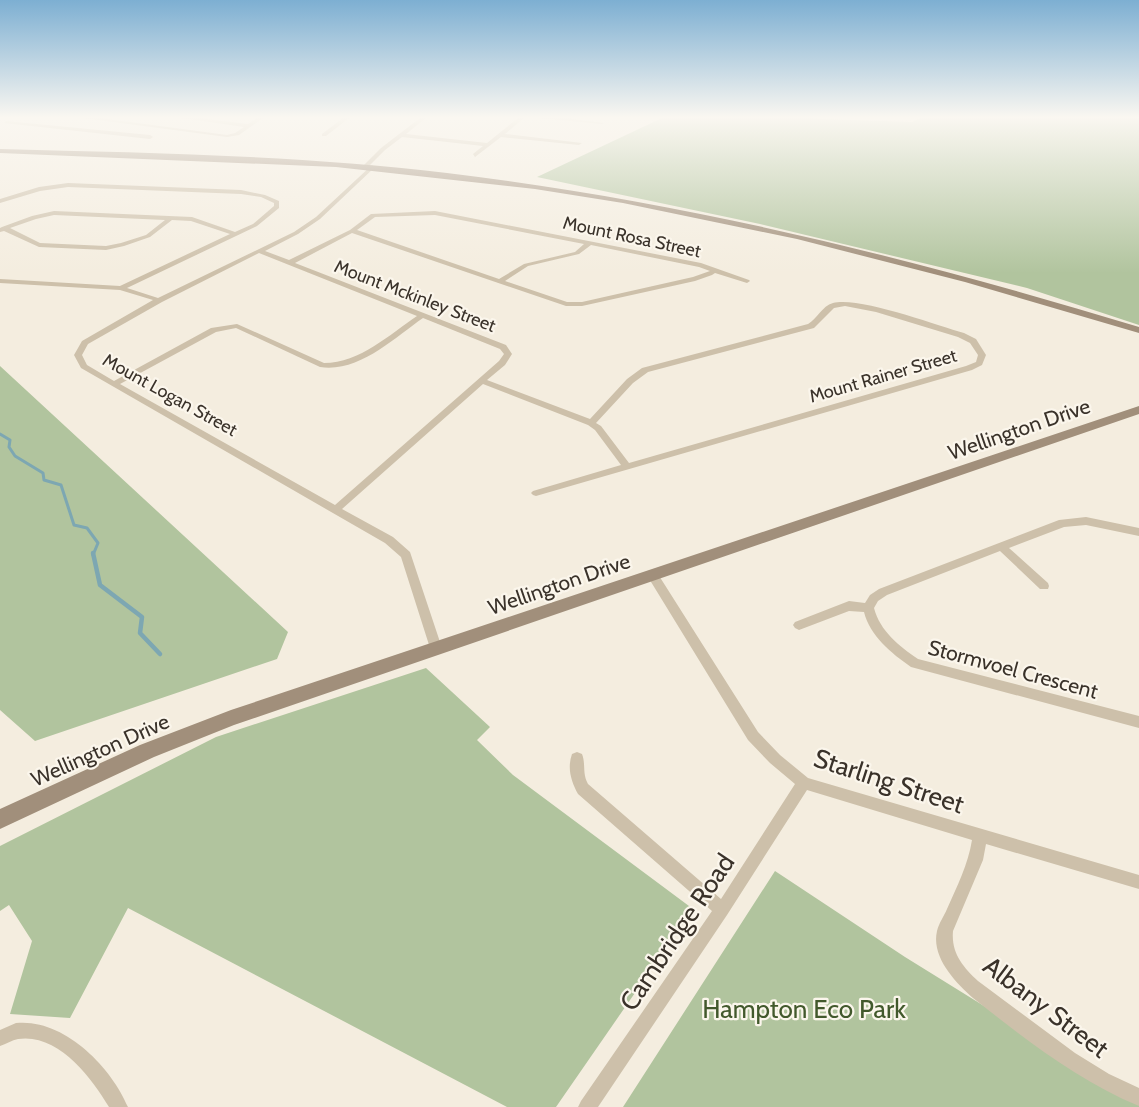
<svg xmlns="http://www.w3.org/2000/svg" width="1139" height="1107" viewBox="0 0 1139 1107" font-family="Cabin,sans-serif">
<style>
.green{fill:#b1c49e}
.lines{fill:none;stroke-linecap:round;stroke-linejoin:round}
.stream-far1{stroke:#7da7b2;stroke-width:3}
.stream{stroke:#7da7b2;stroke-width:4.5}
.street{fill:#cdc0aa;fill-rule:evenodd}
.secondary{fill:#a18f7b;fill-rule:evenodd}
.labels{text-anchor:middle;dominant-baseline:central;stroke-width:4.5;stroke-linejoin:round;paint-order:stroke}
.far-street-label{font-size:18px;fill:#3a322a;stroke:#fbf6ec}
.street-label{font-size:21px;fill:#3a322a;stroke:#fbf6ec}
.near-street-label{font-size:26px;fill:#3a322a;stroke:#fbf6ec}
.near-park-label{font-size:26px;fill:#42592c;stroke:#fbf6ec}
</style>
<rect width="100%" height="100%" fill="#f4eddf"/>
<!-- green -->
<path class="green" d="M 662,118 L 791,118 L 912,122 L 921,118 L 1139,118 L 1139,325 L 1027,288 L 760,224 L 537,177 Z
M 0,366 L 288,632 L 277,659 L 35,741 L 0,710 Z
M 426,668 L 490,727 L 477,740 L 513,775 L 693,909 L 556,1107 L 507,1107 L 128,908 L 70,1018 L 10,1014 L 32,941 L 9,905 L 0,911 L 0,846 L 216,737 Z
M 775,871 L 905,957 L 1139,1102 L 1139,1107 L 623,1107 Z"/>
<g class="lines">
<!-- stream-far1 -->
<path class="stream-far1" d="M 0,434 L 10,440 L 9,447 L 15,456 L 43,473 L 44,480 L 61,485 L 74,525 L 87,528 L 98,543 L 93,555"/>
<!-- stream -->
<path class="stream" d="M 93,553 L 100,585 L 142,617 L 140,633 L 160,654"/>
<!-- street -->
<path class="street" d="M 83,118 L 100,118 L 227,135 L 235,133 L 244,127 L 182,118 L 199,118 L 248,124 L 257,118 L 263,118 L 239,135 L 227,137 Z
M 343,118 L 349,118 L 326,136 L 322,136 L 322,134 Z
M 420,118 L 426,118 L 406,134 L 487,143 L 518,118 L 524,118 L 505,134 L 582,143 L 579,145 L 501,137 L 475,157 L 473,154 L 483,146 L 402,137 L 385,150 L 368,167 L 364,167 L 364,165 L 381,148 Z
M 539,118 L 564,118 L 604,123 L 602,124 Z
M 6,121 L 150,135 L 153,137 L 150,139 L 4,123 Z
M 372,165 L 374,168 L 320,219 L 298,234 L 265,251 L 289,260 L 350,230 L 371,214 L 435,211 L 701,263 L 749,280 L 750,281 L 747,283 L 715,273 L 712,275 L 695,281 L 582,306 L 566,306 L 352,233 L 295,263 L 506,345 L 512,354 L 505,365 L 487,380 L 590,419 L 627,379 L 642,368 L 808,324 C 817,319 822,306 833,303 C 858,296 936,325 964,333 L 976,339 L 986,355 L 982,365 L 972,370 L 536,496 L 533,495 L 531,493 L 533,491 L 621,465 L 595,430 L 588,425 L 483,384 L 342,509 L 393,537 L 410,552 L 442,648 L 440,652 L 436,653 L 432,652 L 430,648 L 401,557 L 385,543 L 81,368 L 74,355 L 82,341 L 153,300 L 120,290 L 0,283 L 0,279 L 120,286 L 230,234 L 191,221 L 172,220 L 150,237 L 124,246 L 106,250 L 39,247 L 4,231 L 0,232 L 0,228 L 2,227 L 32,216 L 54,211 L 192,217 L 235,232 L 253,224 L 274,206 L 274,203 L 261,197 L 241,194 L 68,187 L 40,191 L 0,203 L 0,199 L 39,187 L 68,183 L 241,190 L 265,195 L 279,201 L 279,208 L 257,226 L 127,288 L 158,298 L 294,232 L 316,217 ZM 54,215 L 165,220 L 146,235 L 121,243 L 106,246 L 40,243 L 10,228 L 36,219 ZM 435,215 L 584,244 L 575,252 L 524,264 L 499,279 L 357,230 L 375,217 ZM 591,245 L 699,267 L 710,271 L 693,277 L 582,302 L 567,302 L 505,281 L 528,266 L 579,254 ZM 259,253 L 417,316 C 390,334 360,363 324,363 L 237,324 L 211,328 L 114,381 L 87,365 L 82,355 L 88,344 L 162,302 ZM 845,306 L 876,312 L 958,337 L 970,343 L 978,355 L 976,362 L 966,366 L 629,463 L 601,426 L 596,423 L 633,383 L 648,372 L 814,328 L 834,308 ZM 423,318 L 500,349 L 504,354 L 499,361 L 335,505 L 120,384 L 216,332 L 236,328 L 320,367 C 359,373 394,338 423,318 Z
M 1086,517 L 1139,528 L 1139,536 L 1086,525 L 1064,527 L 1009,548 L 1048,583 L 1049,586 L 1048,589 L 1040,589 L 1000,551 L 887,595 L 878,601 L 874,608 C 880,631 899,646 918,659 L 1139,716 L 1139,728 L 911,667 C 891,653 870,636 864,612 L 849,611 L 799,630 L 795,628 L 793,625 L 795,622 L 849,601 L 865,603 L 870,595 L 879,589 L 1059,520 Z
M 652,570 L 656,571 L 758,732 L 780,755 L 808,778 L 1139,875 L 1139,889 L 986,844 L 983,860 L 953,931 C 951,953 963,967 978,981 L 1075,1053 L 1109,1074 L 1139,1088 L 1139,1106 C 1077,1080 1025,1039 973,998 C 955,982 931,957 937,931 C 939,923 944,916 947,909 C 957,886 968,865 972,840 L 807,790 L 727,915 L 598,1107 L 578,1107 L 581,1101 L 712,911 L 578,794 C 571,781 567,768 572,754 L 577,752 L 582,754 C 586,764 582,773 588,784 L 721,899 L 795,784 L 770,763 L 748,740 L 648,577 L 647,574 L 648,571 Z
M 16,1023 C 63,1018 111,1066 128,1107 L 109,1107 C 91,1077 58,1033 18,1039 C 12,1040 6,1044 0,1046 L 0,1030 Z"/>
<!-- secondary -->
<path class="secondary" d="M 0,149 C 149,153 299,155 447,173 C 683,201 912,258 1139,327 L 1139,333 L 965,282 L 797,239 L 623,203 L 535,189 L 336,167 L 0,153 Z
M 1139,406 L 1139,414 L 234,725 L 154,757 L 0,829 L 0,809 L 140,745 L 231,710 Z"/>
</g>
<!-- sky -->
<linearGradient id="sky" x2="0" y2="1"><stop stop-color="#7dafd2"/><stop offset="0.43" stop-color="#faf7f1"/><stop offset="1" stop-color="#faf7f1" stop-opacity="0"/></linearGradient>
<rect width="1139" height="273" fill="url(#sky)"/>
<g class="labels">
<!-- far-street labels -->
<g class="far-street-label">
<text transform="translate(632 237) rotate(12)">Mount Rosa Street</text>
<text transform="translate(415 296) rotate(21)">Mount Mckinley Street</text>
<text transform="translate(883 376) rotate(-16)">Mount Rainer Street</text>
<text transform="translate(170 395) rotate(29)">Mount Logan Street</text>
</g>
<!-- street labels -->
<g class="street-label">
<text transform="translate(1019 429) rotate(-19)">Wellington Drive</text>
<text transform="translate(559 584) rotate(-19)">Wellington Drive</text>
<text transform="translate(1013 669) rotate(15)">Stormvoel Crescent</text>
<text transform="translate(100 750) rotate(-24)">Wellington Drive</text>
</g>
<!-- near-street labels -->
<g class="near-street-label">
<text transform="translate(889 781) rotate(18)">Starling Street</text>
<text transform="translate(677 932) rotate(-56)">Cambridge Road</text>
<text transform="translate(1046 1007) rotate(37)">Albany Street</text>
</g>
<!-- near-park labels -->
<g class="near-park-label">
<text x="804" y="1009">Hampton Eco Park</text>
</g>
</g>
</svg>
